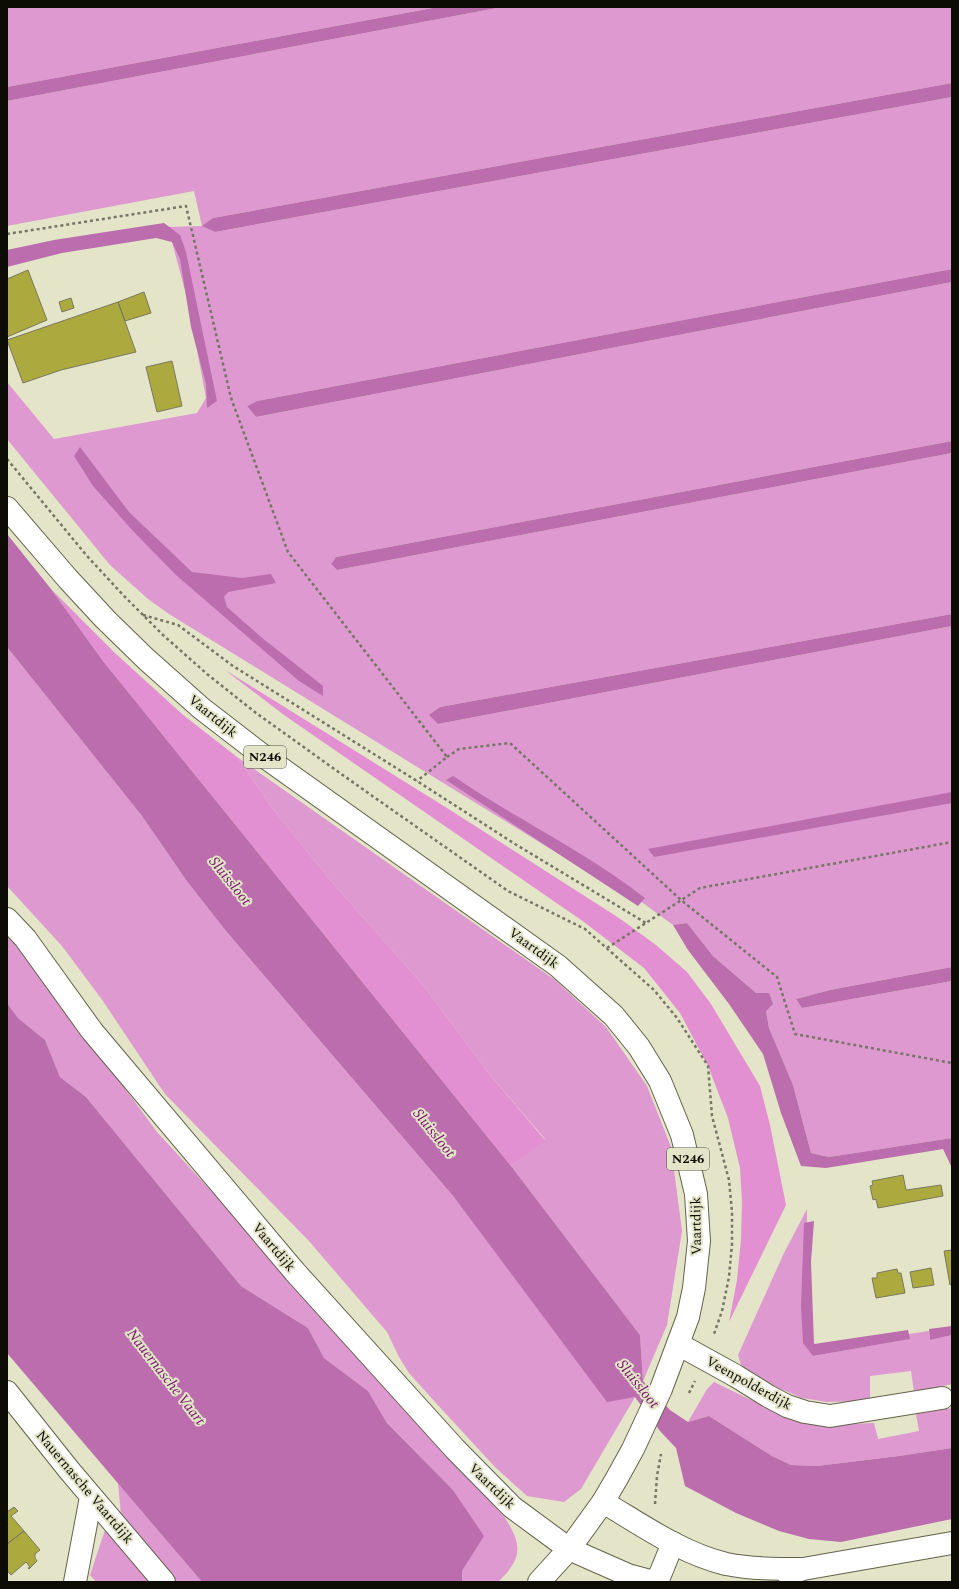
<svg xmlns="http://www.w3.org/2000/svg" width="959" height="1589" viewBox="0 0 959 1589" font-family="Spectral,serif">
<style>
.green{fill:#dd99d0}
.forest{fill:#e290d2}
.water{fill:#bb6dad}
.building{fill:#acaa3e;stroke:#78785f}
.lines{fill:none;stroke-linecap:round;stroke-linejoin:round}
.street-casing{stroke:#63634b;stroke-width:24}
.secondary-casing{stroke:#63634b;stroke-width:24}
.primary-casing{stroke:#63634b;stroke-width:24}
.path{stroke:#757664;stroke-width:2.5;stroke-dasharray:3 3;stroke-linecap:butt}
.street{stroke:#fff;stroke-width:22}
.secondary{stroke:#fff;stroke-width:22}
.primary{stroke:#fff;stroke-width:22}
.labels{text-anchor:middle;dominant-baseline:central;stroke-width:4;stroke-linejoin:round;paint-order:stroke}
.shield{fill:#e3e4c8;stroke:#4c4d3f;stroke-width:1}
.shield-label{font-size:13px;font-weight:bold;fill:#0c0c04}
.street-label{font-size:14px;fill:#0c0c04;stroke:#e3e4c8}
.water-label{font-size:15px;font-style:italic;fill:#76166a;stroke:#e3e4c8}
</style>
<rect width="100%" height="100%" fill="#e3e4c8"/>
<!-- green -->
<path class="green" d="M 7,7 L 438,7 L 7,87 Z
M 502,7 L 952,7 L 952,83 L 213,218 L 203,226 L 215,232 L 952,97 L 952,269 L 257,401 L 247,406 L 256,417 L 952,282 L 952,441 L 336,557 L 331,564 L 337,570 L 952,453 L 952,614 L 440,707 L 430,715 L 438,724 L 952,626 L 952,967 L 830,990 L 796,999 L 802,1008 L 952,981 L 952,1138 L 829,1157 L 811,1153 L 793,1085 L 769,1028 L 766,1011 L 769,993 L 756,993 L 713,956 L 687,923 L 673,925 L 639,900 L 591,874 L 169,614 L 148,599 L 110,565 L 7,439 L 7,382 L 54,439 L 197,413 L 206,398 L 188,302 L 168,227 L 202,226 L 194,191 L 7,226 L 7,101 Z
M 7,647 L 142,816 L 186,880 L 226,931 L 454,1197 L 635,1397 L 581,1489 L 564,1502 L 527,1496 L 495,1467 L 436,1403 L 409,1373 L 399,1357 L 387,1332 L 309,1241 L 165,1094 L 103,1001 L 62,946 L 7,886 Z
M 237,757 L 555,980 L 606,1027 L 647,1086 L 671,1147 L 682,1231 L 667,1325 L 643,1381 L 640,1335 L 511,1166 L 545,1139 L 490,1075 L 423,985 L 331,881 L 273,809 Z
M 7,928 L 157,1132 L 283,1269 L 505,1518 C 523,1546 522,1559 498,1582 L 462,1582 L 462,1571 L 483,1536 L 453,1490 L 387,1423 L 368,1391 L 324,1358 L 308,1328 L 241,1286 L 86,1097 L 60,1077 L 45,1040 L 18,1018 L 7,1003 Z
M 807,1209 L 807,1223 L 804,1223 L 813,1356 L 909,1339 L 909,1334 L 929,1331 L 930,1340 L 952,1335 L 952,1384 L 914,1392 L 911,1371 L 870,1376 L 870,1401 L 827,1402 L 802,1398 L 776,1387 L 741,1365 L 738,1355 L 784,1253 Z
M 714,1382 L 788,1418 L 825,1425 L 874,1423 L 878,1439 L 919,1431 L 916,1414 L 952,1408 L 952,1448 L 899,1456 L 817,1466 L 791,1465 L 772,1456 L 709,1416 L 688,1422 L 707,1389 Z
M 118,1483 L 202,1582 L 174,1582 L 121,1515 Z
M 105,1530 L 143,1574 L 149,1582 L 96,1582 L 90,1575 Z"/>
<!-- forest -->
<path class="forest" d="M 51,589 L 115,653 L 182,714 L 237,757 L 273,809 L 331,881 L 423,985 L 490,1075 L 545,1140 L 511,1166 L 103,661 Z
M 225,670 L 447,808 L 619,918 L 656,945 L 687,972 L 711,1004 L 760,1086 L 770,1125 L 786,1205 L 729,1322 L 737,1280 L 741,1239 L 742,1202 L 740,1168 L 728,1118 L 708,1066 L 680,1013 L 644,968 L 584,922 L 284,715 Z"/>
<!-- water -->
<path class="water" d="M 438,7 L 502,7 L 7,101 L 7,87 Z
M 952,83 L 952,97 L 215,232 L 202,226 L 213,218 Z
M 164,223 L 180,235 L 186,252 L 217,401 L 207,408 L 206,384 L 191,327 L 180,259 L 172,242 L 156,238 L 62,253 L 7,267 L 7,250 L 54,240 Z
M 952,269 L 952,282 L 256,417 L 247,406 L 257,401 Z
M 952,441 L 952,453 L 337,570 L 331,564 L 336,557 Z
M 80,447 L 129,512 L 192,572 L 242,578 L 271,574 L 276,583 L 228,592 L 224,597 L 227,607 L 261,637 L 323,686 L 323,696 L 299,681 L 176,575 L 133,531 L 93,486 L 74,456 Z
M 7,534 L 51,589 L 103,661 L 511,1166 L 640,1335 L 643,1381 L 670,1410 L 688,1422 L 709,1416 L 772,1456 L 791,1465 L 817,1466 L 899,1456 L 952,1448 L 952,1519 L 841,1542 L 809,1539 L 779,1531 L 736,1513 L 685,1486 L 676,1448 L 660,1431 L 635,1397 L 607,1402 L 454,1197 L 226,931 L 186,880 L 142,816 L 7,647 Z
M 952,614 L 952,626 L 438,724 L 429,715 L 440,707 Z
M 453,776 C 516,819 585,851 645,898 L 638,906 L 446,780 Z
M 952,792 L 952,803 L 654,857 L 648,849 Z
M 687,923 L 713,956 L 756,993 L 769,993 L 773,1004 L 766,1011 L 769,1028 L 793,1085 L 811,1153 L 829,1157 L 952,1138 L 952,1173 L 951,1166 L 943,1149 L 826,1168 L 801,1166 L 781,1113 L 763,1054 L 729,1004 L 688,950 L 673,925 Z
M 952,967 L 952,981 L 802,1008 L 796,999 L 830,990 Z
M 7,1003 L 18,1018 L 45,1040 L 60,1077 L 86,1097 L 241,1286 L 308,1328 L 324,1358 L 368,1391 L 387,1423 L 453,1490 L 484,1536 L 462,1571 L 462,1582 L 202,1582 L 7,1353 Z
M 814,1221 L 811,1262 L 814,1344 L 908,1330 L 910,1339 L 813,1356 L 803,1343 L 801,1306 L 804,1223 Z
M 952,1326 L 952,1335 L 930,1340 L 929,1329 Z"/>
<!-- building -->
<path class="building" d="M 28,270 L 47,320 L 7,337 L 7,279 Z
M 144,292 L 151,313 L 125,321 L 118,302 Z
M 71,298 L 74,308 L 62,312 L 59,302 Z
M 118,302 L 136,352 L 61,370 L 23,383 L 7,340 Z
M 172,361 L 182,406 L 157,412 L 146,367 Z
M 903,1175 L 906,1190 L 941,1185 L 943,1196 L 878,1208 L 876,1199 L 873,1200 L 870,1186 L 873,1185 L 872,1181 Z
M 952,1250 L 952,1284 L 950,1285 L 944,1251 Z
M 931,1268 L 934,1285 L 913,1288 L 910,1272 Z
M 897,1269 L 898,1273 L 901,1273 L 905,1293 L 876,1298 L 872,1278 L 877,1278 L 877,1273 Z
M 14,1507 L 18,1511 L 11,1516 L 24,1531 L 7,1544 L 7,1512 Z
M 24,1531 L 40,1550 L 35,1554 L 35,1558 L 37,1561 L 29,1569 L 28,1568 L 30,1567 L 26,1562 L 11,1575 L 7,1571 L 7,1544 Z"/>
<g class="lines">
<!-- street casing -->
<g class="street-casing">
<path id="street" d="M 7,919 L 25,938 L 92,1031 L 295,1272 L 455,1449 L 512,1507 L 569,1549
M 678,1344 L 736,1376 L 768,1396 L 787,1406 L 805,1412 L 830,1416 L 942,1398
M 7,1392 L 69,1470 L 164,1582
M 75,1582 L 91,1497
M 657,1582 L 673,1543"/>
</g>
<!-- secondary casing -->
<g class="secondary-casing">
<path id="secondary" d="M 603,1502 C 642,1525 681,1553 726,1564 C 751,1569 777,1569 803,1569
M 569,1549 L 628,1575 L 654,1582
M 788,1574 L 803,1569 L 952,1543"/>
</g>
<!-- primary casing -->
<g class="primary-casing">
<path id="primary" d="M 7,508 L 68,579 L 105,619 L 146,659 L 201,708 L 258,752 L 558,966 L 614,1016 L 639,1047 L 660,1081 L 682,1135 L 696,1194 L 699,1241 L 694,1288 L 688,1317 L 661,1389 L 633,1449 L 617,1478 L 603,1502 L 569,1549 L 539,1582"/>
</g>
<!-- path -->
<path class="path" d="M 7,234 L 186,206 L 231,398 L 288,552 L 447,757 L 417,781
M 7,459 L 87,556 L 124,596 L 163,635 L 207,674 L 256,713 L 361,788 L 508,891 L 585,929 L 654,990 L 677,1018 L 708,1066 L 712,1116 L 729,1180 L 732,1212 L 732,1244 L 729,1277 L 722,1311 L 714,1334
M 143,615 L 178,625 L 233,666 L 417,781 L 515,844 L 646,923
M 447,757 L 459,749 L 510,743 L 681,900 L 777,977 L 795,1034 L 952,1063
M 607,948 L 700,888 L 952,842
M 689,1393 L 695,1381
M 655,1504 L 657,1476 L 661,1454"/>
<!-- street -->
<use href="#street" class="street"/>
<!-- secondary -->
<use href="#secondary" class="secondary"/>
<!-- primary -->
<use href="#primary" class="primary"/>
</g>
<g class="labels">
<!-- shield labels -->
<g class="shield">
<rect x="244" y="746" width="42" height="22" rx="3"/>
<rect x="667" y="1148" width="42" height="22" rx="3"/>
</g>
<g class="shield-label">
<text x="265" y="757">N246</text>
<text x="688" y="1159">N246</text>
</g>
<!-- street labels -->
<g class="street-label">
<text transform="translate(213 716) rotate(39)">Vaartdijk</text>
<text transform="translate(534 948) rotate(36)">Vaartdijk</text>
<text transform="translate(696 1226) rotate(-91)">Vaartdijk</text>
<text transform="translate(274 1247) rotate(50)">Vaartdijk</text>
<text transform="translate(749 1383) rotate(29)">Veenpolderdijk</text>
<text transform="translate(492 1486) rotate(44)">Vaartdijk</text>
<text transform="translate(85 1487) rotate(50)">Nauernasche Vaartdijk</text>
</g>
<!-- water labels -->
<g class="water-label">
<text transform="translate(230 881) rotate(51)">Sluissloot</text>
<text transform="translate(434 1133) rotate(51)">Sluissloot</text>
<text transform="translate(166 1377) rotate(52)">Nauernasche Vaart</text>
<text transform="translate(638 1384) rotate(51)">Sluissloot</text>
</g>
</g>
<!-- border -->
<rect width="959" height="1589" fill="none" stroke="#0c0c04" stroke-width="16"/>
</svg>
